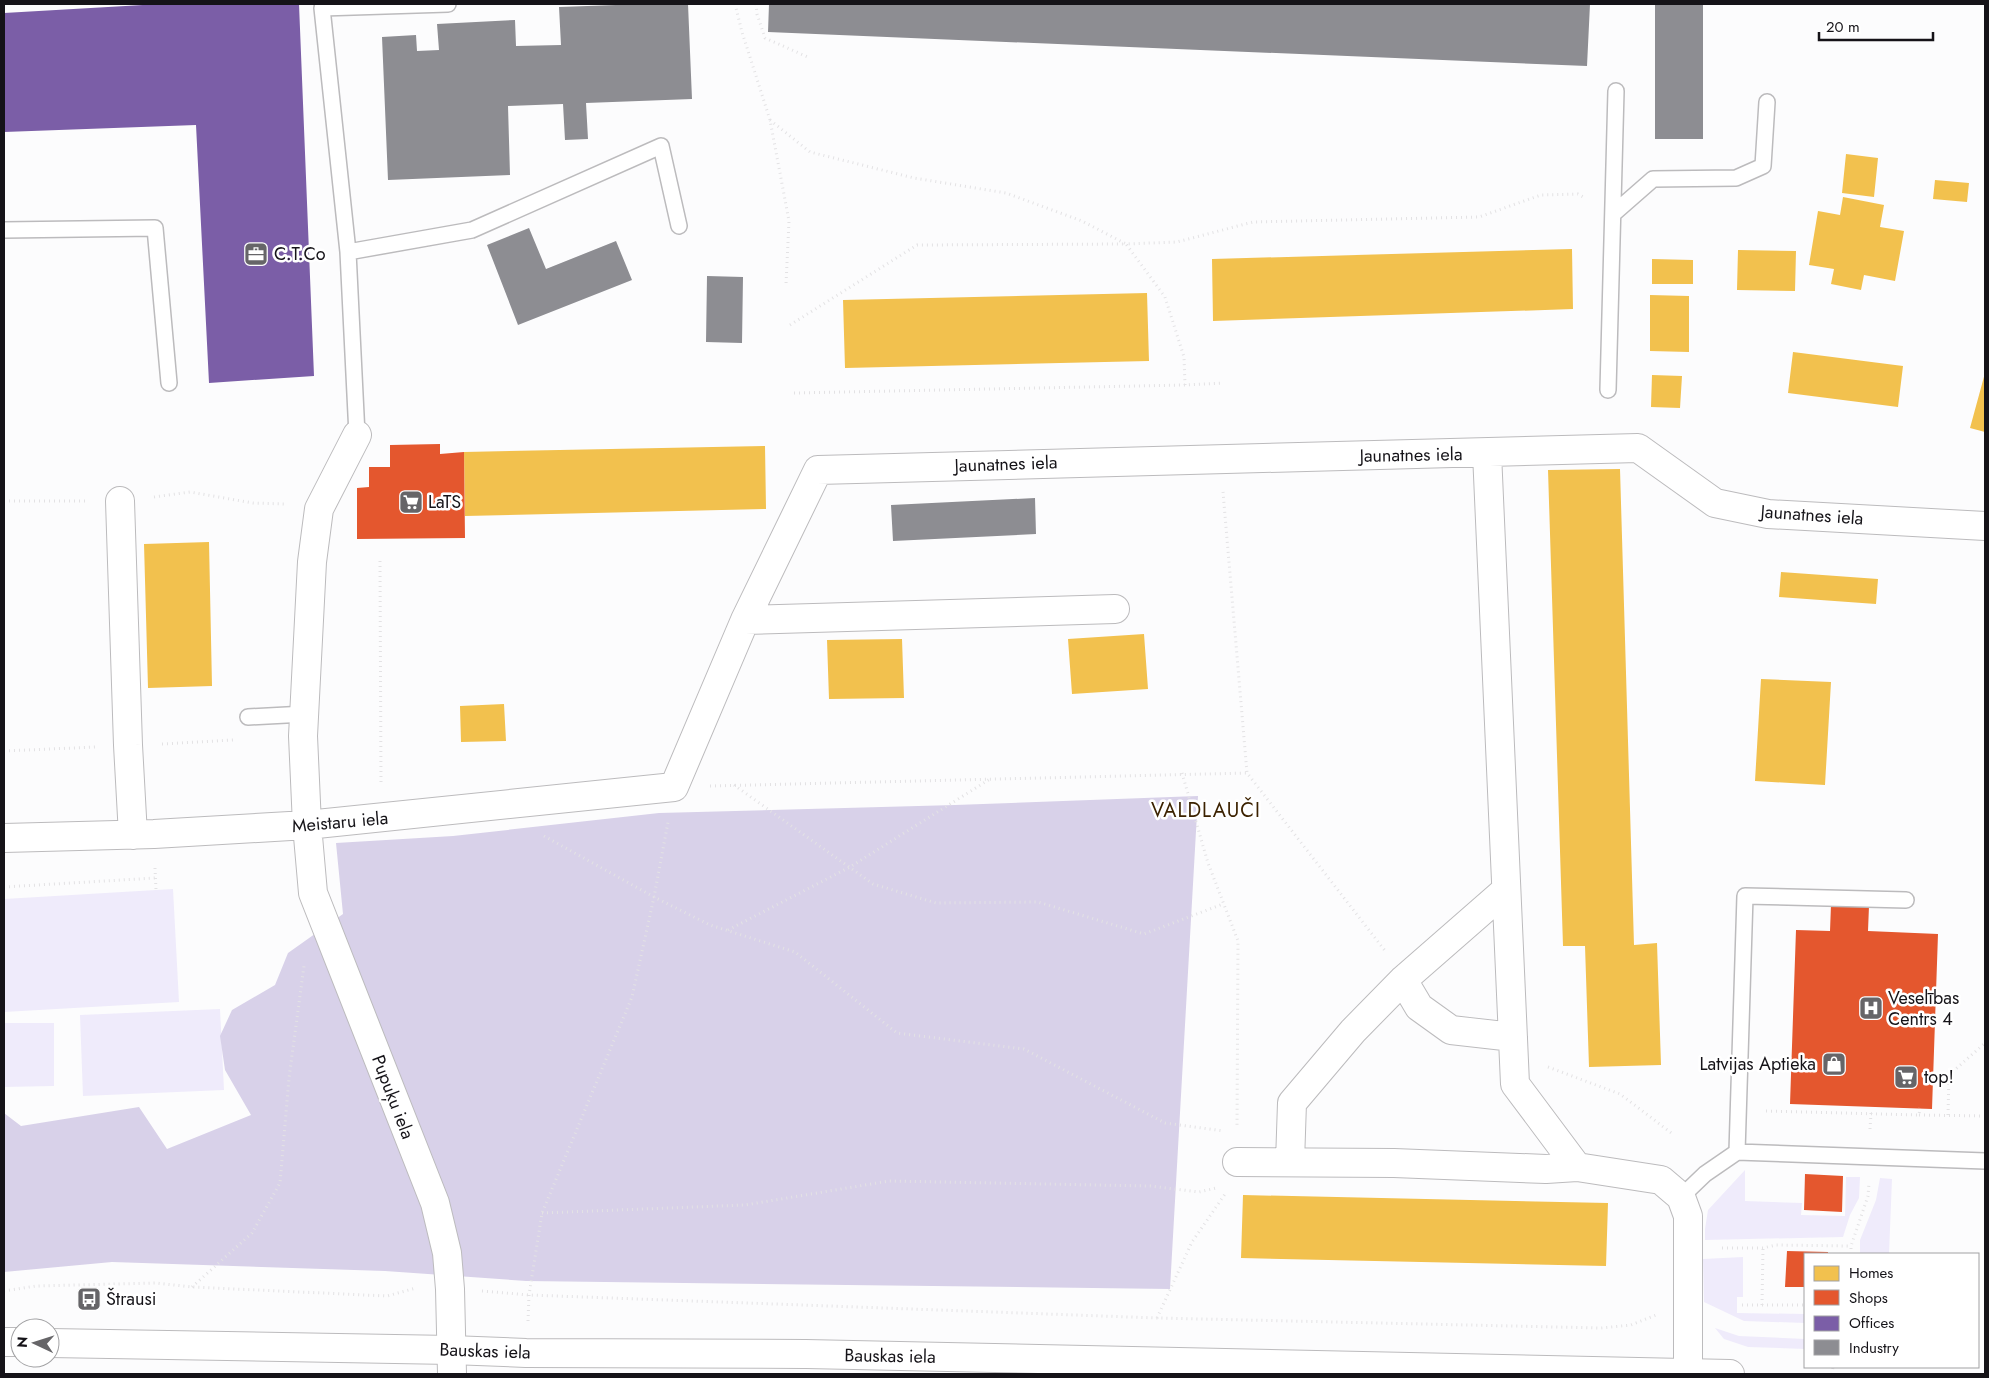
<svg xmlns="http://www.w3.org/2000/svg" width="1989" height="1378" viewBox="0 0 1989 1378" font-family="Jost,sans-serif">
<style>
.green{fill:#efebfb}
.forest{fill:#d8d1e9}
.homes{fill:#f2c14e}
.shops{fill:#e4572e}
.offices{fill:#7b5ea7}
.industry{fill:#8d8d92}
.lines{fill:none;stroke-linecap:round;stroke-linejoin:round}
.service-casing{stroke:#bcbbbd;stroke-width:18}
.minor-casing{stroke:#bcbbbd;stroke-width:30}
.secondary-casing{stroke:#bcbbbd;stroke-width:30}
.path{stroke:#e3e2e4;stroke-width:3;stroke-dasharray:1 4;stroke-linecap:butt}
.service{stroke:#fff;stroke-width:15}
.minor{stroke:#fff;stroke-width:28}
.secondary{stroke:#fff;stroke-width:28}
.labels{text-anchor:middle;dominant-baseline:central;stroke-width:5;stroke-linejoin:round;paint-order:stroke}
.poi-label{font-size:18px;fill:#151318;stroke:#fff;text-anchor:start}
.street-label{font-size:18px;fill:#151318;stroke:#fff}
.quarter-label{font-size:20px;letter-spacing:1px;fill:#3c2201;stroke:#fff}
</style>
<rect width="100%" height="100%" fill="#fcfcfd"/>
<!-- green -->
<path class="green" d="M 173,889 L 179,1002 L 4,1012 L 4,899 Z
M 220,1009 L 224,1090 L 83,1096 L 80,1015 Z
M 4,1023 L 54,1023 L 54,1086 L 4,1087 Z
M 1745,1170 L 1745,1201 L 1802,1203 L 1801,1215 L 1845,1216 L 1846,1177 L 1860,1177 L 1859,1198 L 1850,1215 L 1843,1237 L 1705,1240 L 1705,1229 L 1708,1210 Z
M 1880,1178 L 1892,1179 L 1889,1254 L 1860,1254 L 1860,1240 L 1876,1200 Z
M 1743,1257 L 1743,1297 L 1737,1297 L 1737,1313 L 1805,1314 L 1805,1323 L 1744,1321 L 1704,1302 L 1703,1259 Z
M 1715,1328 L 1739,1336 L 1805,1339 L 1805,1349 L 1748,1347 L 1724,1339 Z"/>
<!-- forest -->
<path class="forest" d="M 1198,796 L 1170,1289 L 526,1281 L 385,1271 L 112,1262 L 4,1272 L 4,1113 L 21,1126 L 139,1107 L 167,1149 L 251,1115 L 225,1070 L 220,1036 L 232,1010 L 275,985 L 288,953 L 343,914 L 336,843 L 453,836 L 659,813 L 955,805 Z"/>
<!-- homes -->
<path class="homes" d="M 1846,154 L 1878,158 L 1874,197 L 1842,193 Z
M 1935,180 L 1969,183 L 1967,202 L 1933,199 Z
M 1843,197 L 1884,205 L 1880,227 L 1904,231 L 1895,281 L 1864,275 L 1861,290 L 1831,284 L 1834,269 L 1809,265 L 1818,211 L 1840,215 Z
M 1572,249 L 1573,309 L 1213,321 L 1212,259 Z
M 1738,250 L 1796,251 L 1795,291 L 1737,290 Z
M 1652,259 L 1693,260 L 1693,284 L 1652,284 Z
M 1147,293 L 1149,361 L 845,368 L 843,300 Z
M 1650,295 L 1689,296 L 1689,352 L 1650,351 Z
M 1793,352 L 1903,366 L 1898,407 L 1788,393 Z
M 1985,373 L 1985,432 L 1970,428 Z
M 1652,375 L 1682,376 L 1680,408 L 1651,407 Z
M 765,446 L 766,509 L 465,516 L 464,452 Z
M 1620,469 L 1634,945 L 1657,943 L 1661,1065 L 1589,1067 L 1585,946 L 1563,946 L 1548,470 Z
M 209,542 L 212,686 L 148,688 L 144,544 Z
M 1781,572 L 1878,579 L 1876,604 L 1779,597 Z
M 1144,634 L 1148,689 L 1072,694 L 1068,639 Z
M 902,639 L 904,698 L 829,699 L 827,640 Z
M 1761,679 L 1831,682 L 1825,785 L 1755,781 Z
M 504,704 L 506,741 L 461,742 L 460,706 Z
M 1243,1195 L 1608,1203 L 1606,1266 L 1241,1258 Z"/>
<!-- shops -->
<path class="shops" d="M 440,444 L 440,454 L 464,452 L 465,538 L 357,539 L 357,488 L 369,487 L 369,467 L 390,467 L 390,445 Z
M 1831,905 L 1869,906 L 1868,931 L 1938,934 L 1932,1109 L 1790,1104 L 1796,930 L 1830,931 Z
M 1805,1174 L 1843,1176 L 1842,1212 L 1804,1210 Z
M 1787,1251 L 1828,1252 L 1828,1254 L 1805,1254 L 1805,1287 L 1785,1287 Z"/>
<!-- offices -->
<path class="offices" d="M 160,4 L 299,4 L 314,376 L 209,383 L 196,125 L 4,132 L 4,13 Z"/>
<!-- industry -->
<path class="industry" d="M 644,4 L 688,4 L 692,99 L 586,103 L 588,139 L 565,140 L 563,104 L 508,106 L 510,175 L 388,180 L 382,37 L 416,35 L 417,51 L 439,50 L 437,24 L 515,20 L 516,46 L 561,45 L 559,7 Z
M 769,4 L 1590,4 L 1587,66 L 768,32 Z
M 1655,4 L 1703,4 L 1703,139 L 1655,139 Z
M 529,228 L 546,269 L 616,241 L 632,280 L 518,325 L 487,245 Z
M 707,276 L 743,277 L 742,343 L 706,342 Z
M 1035,498 L 1036,534 L 893,541 L 891,505 Z"/>
<g class="lines">
<!-- service casing -->
<g class="service-casing">
<path id="service" d="M 1613,214 L 1653,179 L 1736,178 L 1763,166 L 1767,102
M 4,230 L 155,228 L 169,383
M 348,252 L 472,230 L 661,146 L 679,226
M 1608,390 L 1616,91
M 357,435 L 348,252 L 322,8 L 448,4
M 248,717 L 305,714
M 1737,1152 L 1745,896 L 1906,900
M 1681,1197 L 1705,1174 L 1737,1152 L 1985,1161"/>
</g>
<!-- minor casing -->
<g class="minor-casing">
<path id="minor" d="M 357,435 L 319,509 L 312,562 L 303,736 L 307,825 L 313,893 L 435,1203 L 447,1253 L 450,1289 L 452,1374
M 1487,453 L 1515,1084 L 1577,1167 L 1661,1180 L 1681,1197 L 1688,1216 L 1688,1374
M 120,501 L 128,745 L 133,835
M 745,620 L 1115,609
M 4,838 L 154,834 L 307,825 L 674,787 L 745,620 L 818,470 L 1638,448 L 1715,503 L 1768,514 L 1985,526
M 1403,980 L 1419,1007 L 1451,1030 L 1513,1037
M 1237,1162 L 1394,1163 L 1546,1169 L 1577,1167
M 1290,1162 L 1292,1103 L 1353,1031 L 1403,980 L 1506,890"/>
</g>
<!-- secondary casing -->
<g class="secondary-casing">
<path id="secondary" d="M 4,1342 L 20,1342
M 50,1343 L 451,1350 L 526,1353 L 806,1354 L 1730,1374"/>
</g>
<!-- path -->
<path class="path" d="M 735,4 L 742,32 L 770,120 L 789,221 L 786,284
M 756,4 L 757,14 L 765,38 L 810,58
M 770,120 L 810,152 L 914,178 L 1006,193 L 1082,221 L 1126,244 L 1177,242 L 1253,222 L 1479,217 L 1541,195 L 1578,194 L 1585,198
M 790,325 L 917,245 L 1126,244 L 1165,297 L 1184,357 L 1185,385
M 794,393 L 1185,385 L 1223,383
M 1223,492 L 1247,773
M 154,497 L 190,492 L 253,503 L 286,504
M 4,501 L 88,501
M 380,561 L 381,785
M 162,744 L 233,740
M 4,751 L 96,747
M 1182,773 L 1208,863 L 1238,941 L 1237,1128
M 734,785 L 873,884 L 936,903 L 1038,902 L 1144,934 L 1223,904
M 710,786 L 1247,773 L 1386,952
M 544,836 L 654,897 L 710,925 L 795,952 L 897,1033 L 1024,1049 L 1165,1123 L 1224,1131
M 155,868 L 156,890
M 4,887 L 155,878
M 728,930 L 850,867 L 990,779
M 1548,1067 L 1620,1094 L 1674,1135
M 1766,1111 L 1919,1115 L 1920,1108
M 1919,1115 L 1985,1116
M 1948,1115 L 1949,1075 L 1985,1043
M 1870,1129 L 1871,1113
M 542,1213 L 745,1205 L 889,1181 L 1150,1186 L 1199,1192 L 1216,1188
M 1722,1248 L 1763,1248 L 1776,1245 L 1851,1246
M 1851,1254 L 1851,1246 L 1868,1196 L 1869,1183
M 192,1287 L 252,1233 L 280,1183 L 289,1078 L 304,966
M 4,1291 L 36,1286 L 156,1283 L 192,1287 L 387,1296 L 416,1288
M 482,1291 L 529,1295 L 1157,1318 L 1601,1328 L 1631,1325 L 1656,1315
M 1742,1305 L 1805,1305
M 1762,1305 L 1763,1248
M 1157,1318 L 1192,1242 L 1225,1194
M 528,1321 L 529,1295 L 542,1213 L 632,997 L 654,897 L 668,822
M 1832,1374 L 1833,1367"/>
<!-- service -->
<use href="#service" class="service"/>
<!-- minor -->
<use href="#minor" class="minor"/>
<!-- secondary -->
<use href="#secondary" class="secondary"/>
</g>
<!-- icons -->
<defs>
<g id="office-square" transform="scale(1.25)"><rect x="-9" y="-9" width="18" height="18" rx="4" fill="#666568" stroke="#fff"/><path d="M-6-3h4V-5.5h4V-3h4V5H-6ZM-1-4.5V-3h2v-1.5ZM-6 0V1H6V0Z" fill="#fff"/></g>
<g id="supermarket-square" transform="scale(1.25)"><rect x="-9" y="-9" width="18" height="18" rx="4" fill="#666568" stroke="#fff"/><path d="M-6-5.5h2.5l.6 2H6L4.5 2H-2.5L-4.4-4H-6ZM-1.5 3.2a1.3 1.3 0 1 0 .1 0ZM3 3.2a1.3 1.3 0 1 0 .1 0Z" fill="#fff"/></g>
<g id="hospital-square" transform="scale(1.25)"><rect x="-9" y="-9" width="18" height="18" rx="4" fill="#666568" stroke="#fff"/><path d="M-5-5h3v3.5h4V-5h3V5h-3V1.5h-4V5h-3Z" fill="#fff"/></g>
<g id="shop-square" transform="scale(1.25)"><rect x="-9" y="-9" width="18" height="18" rx="4" fill="#666568" stroke="#fff"/><path d="M-5-2.5h2.3a2.7 3.5 0 0 1 5.4 0H5L5.5 6h-11ZM-1.5-2.5h3a1.5 2.3 0 0 0-3 0Z" fill="#fff"/></g>
<g id="bus-square" transform="scale(1.25)"><rect x="-9" y="-9" width="18" height="18" rx="4" fill="#666568" stroke="#fff"/><path d="M-5-6H5V4H4V6H2V4H-2V6H-4V4H-5ZM-3.5-4V0h7V-4ZM-3.5 1.2v1.5H-2V1.2ZM2 1.2v1.5H3.5V1.2Z" fill="#fff"/></g>
</defs>
<g fill-rule="evenodd">
<use href="#office-square" x="256" y="254"/>
<use href="#supermarket-square" x="411" y="502"/>
<use href="#hospital-square" x="1871" y="1008"/>
<use href="#shop-square" x="1834" y="1064"/>
<use href="#supermarket-square" x="1906" y="1077"/>
<use href="#bus-square" x="89" y="1299"/>
</g>
<g class="labels">
<!-- poi labels -->
<g class="poi-label">
<text x="274" y="254">C.T.Co</text>
<text x="428" y="502">LaTS</text>
<text x="1888" y="998">Veselības<tspan x="1888" dy="21">Centrs 4</tspan></text>
<text x="1816" y="1064" text-anchor="end">Latvijas Aptieka</text>
<text x="1924" y="1077">top!</text>
<text x="106" y="1299">Štrausi</text>
</g>
<!-- street labels -->
<g class="street-label">
<text transform="translate(1411 455) rotate(-1)">Jaunatnes iela</text>
<text transform="translate(1006 464) rotate(-2)">Jaunatnes iela</text>
<text transform="translate(1812 515) rotate(4)">Jaunatnes iela</text>
<text transform="translate(340 822) rotate(-5)">Meistaru iela</text>
<text transform="translate(393 1097) rotate(69)">Pupuķu iela</text>
<text transform="translate(485 1351) rotate(2)">Bauskas iela</text>
<text transform="translate(890 1356) rotate(1)">Bauskas iela</text>
</g>
<!-- quarter labels -->
<g class="quarter-label">
<text x="1206" y="810">VALDLAUČI</text>
</g>
</g>
<!-- border -->
<rect width="1989" height="1378" fill="none" stroke="#151318" stroke-width="10"/>
<!-- legend -->
<rect x="1804" y="1253" width="175" height="115" fill="#ffffff" stroke="#a1a1a3"/>
<rect x="1814" y="1266" width="25" height="15" fill="#f2c14e" stroke="#a1a1a3"/>
<text x="1849" y="1278" font-size="15" fill="#151318">Homes</text>
<rect x="1814" y="1290" width="25" height="15" fill="#e4572e" stroke="#a1a1a3"/>
<text x="1849" y="1303" font-size="15" fill="#151318">Shops</text>
<rect x="1814" y="1316" width="25" height="15" fill="#7b5ea7" stroke="#a1a1a3"/>
<text x="1849" y="1328" font-size="15" fill="#151318">Offices</text>
<rect x="1814" y="1340" width="25" height="15" fill="#8d8d92" stroke="#a1a1a3"/>
<text x="1849" y="1353" font-size="15" fill="#151318">Industry</text>
<!-- north arrow -->
<g transform="translate(35 1343) rotate(274)"><circle r="24" fill="#ffffff" stroke="#a1a1a3"/>
<path d="M0-4L9 19L0 12L-9 19Z" fill="#666568"/>
<text y="-8" font-size="14" font-weight="bold" text-anchor="middle" fill="#151318">N</text>
</g>
<!-- scale -->
<path d="M1819 32v8h114v-8" fill="none" stroke="#151318" stroke-width="2.5"/>
<text x="1826" y="32" font-size="15" fill="#151318" stroke="#ffffff" stroke-width="4" paint-order="stroke">20 m</text>
</svg>
